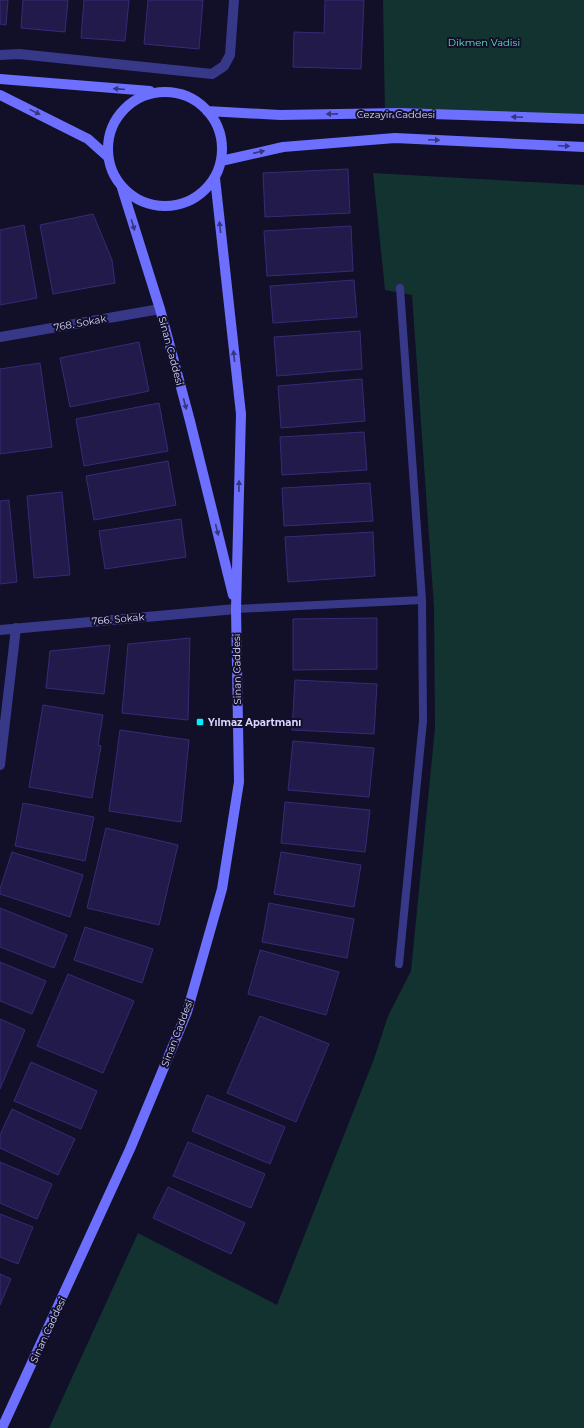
<svg xmlns="http://www.w3.org/2000/svg" width="584" height="1428" viewBox="0 0 584 1428" font-family="Montserrat,sans-serif">
<style>
.green{fill:#123330}
.building{fill:#221a4a;stroke:#372b77}
.lines{fill:none;stroke-linecap:round;stroke-linejoin:round}
.lane{stroke:#383889;stroke-width:8}
.street{stroke:#383889;stroke-width:10}
.secondary{stroke:#6d6fff;stroke-width:10}
.oneway{fill:#36357e}
.poi-dot{fill:#02efff;stroke:#120f28;stroke-width:1.5}
.labels{text-anchor:middle;dominant-baseline:central;stroke-width:4;stroke-linejoin:round;paint-order:stroke}
.park-label{font-size:10px;fill:#5ce5be;stroke:#120f28}
.street-label{font-size:10px;fill:#d9d6ff;stroke:#120f28}
.poi-label{font-size:10px;font-weight:bold;fill:#d9d6ff;stroke:#120f28;text-anchor:start}
</style>
<rect width="100%" height="100%" fill="#120f28"/>
<!-- green -->
<path class="green" d="M 383,0 L 584,0 L 584,119 L 385,114 Z
M 373,173 L 584,185 L 584,1428 L 49,1428 L 138,1233 L 277,1305 L 374,1059 L 388,1016 L 411,971 L 435,728 L 434,607 L 412,295 L 385,290 Z"/>
<!-- building -->
<path class="building" d="M 0,0 L 8,0 L 6,25 L 0,24 Z
M 23,0 L 68,0 L 65,32 L 21,28 Z
M 84,0 L 129,0 L 125,41 L 81,38 Z
M 148,0 L 203,0 L 199,49 L 144,44 Z
M 325,0 L 364,0 L 361,69 L 293,67 L 294,32 L 324,33 Z
M 348,169 L 350,213 L 265,217 L 263,173 Z
M 93,214 L 112,260 L 115,283 L 53,294 L 40,225 Z
M 24,225 L 37,298 L 0,305 L 0,230 Z
M 351,226 L 353,271 L 267,276 L 264,231 Z
M 354,280 L 357,317 L 273,323 L 270,286 Z
M 360,331 L 362,369 L 277,376 L 274,337 Z
M 139,342 L 149,391 L 70,407 L 60,358 Z
M 40,363 L 52,447 L 0,454 L 0,369 Z
M 362,379 L 365,421 L 281,428 L 278,386 Z
M 159,403 L 168,451 L 84,466 L 76,419 Z
M 364,432 L 367,470 L 282,475 L 280,437 Z
M 168,461 L 176,505 L 94,520 L 86,476 Z
M 370,483 L 373,521 L 284,526 L 282,488 Z
M 62,492 L 70,575 L 34,578 L 27,496 Z
M 9,500 L 17,582 L 0,584 L 0,501 Z
M 181,519 L 186,557 L 105,569 L 99,531 Z
M 373,532 L 375,576 L 288,582 L 285,537 Z
M 377,618 L 377,669 L 293,670 L 293,619 Z
M 190,638 L 188,720 L 122,713 L 128,644 Z
M 110,645 L 104,694 L 46,688 L 50,651 Z
M 295,680 L 377,684 L 374,734 L 292,730 Z
M 43,705 L 103,715 L 98,745 L 101,746 L 92,798 L 29,787 Z
M 120,730 L 189,740 L 181,822 L 109,811 Z
M 293,741 L 374,748 L 369,797 L 288,790 Z
M 285,802 L 370,810 L 365,852 L 281,843 Z
M 23,803 L 94,817 L 85,861 L 15,846 Z
M 106,828 L 178,845 L 159,925 L 87,908 Z
M 12,852 L 83,875 L 70,917 L 0,894 L 0,889 Z
M 281,852 L 361,865 L 354,907 L 274,894 Z
M 269,903 L 354,919 L 347,958 L 262,942 Z
M 0,908 L 67,935 L 54,968 L 0,947 Z
M 85,927 L 153,949 L 142,983 L 74,960 Z
M 260,950 L 339,972 L 326,1015 L 248,994 Z
M 0,962 L 46,981 L 32,1014 L 0,1001 Z
M 68,974 L 134,1001 L 103,1073 L 37,1046 Z
M 260,1016 L 329,1044 L 296,1122 L 227,1093 Z
M 0,1019 L 25,1030 L 0,1089 Z
M 31,1062 L 97,1091 L 81,1129 L 14,1101 Z
M 207,1095 L 285,1127 L 270,1164 L 192,1131 Z
M 12,1109 L 75,1139 L 58,1175 L 0,1148 L 0,1135 Z
M 188,1142 L 265,1174 L 251,1208 L 173,1176 Z
M 0,1162 L 52,1184 L 37,1219 L 0,1203 Z
M 168,1187 L 245,1223 L 231,1254 L 153,1218 Z
M 0,1214 L 33,1227 L 18,1264 L 0,1257 Z
M 0,1274 L 11,1279 L 0,1305 Z"/>
<g class="lines">
<!-- lane -->
<path class="lane" d="M 236,609 L 422,600
M 399,964 L 423,721 L 422,600 L 400,288"/>
<!-- street -->
<path class="street" d="M 0,55 L 19,54 L 212,74 L 224,66 L 230,55 L 234,0
M 0,337 L 160,309
M 0,630 L 236,609
M 0,765 L 16,628"/>
<!-- secondary -->
<path class="secondary" d="M 0,79 L 150,91
M108 149a57 57 0 1 1 114 0a57 57 0 1 1-114 0Z
M 0,95 L 88,139 L 107,156
M 207,111 L 280,115 L 399,113 L 584,119
M 221,161 L 283,147 L 395,138 L 584,147
M 122,188 L 160,309 L 190,421 L 233,595
M 2,1428 L 130,1149 L 187,1012 L 222,889 L 239,782 L 236,609 L 241,414 L 215,178"/>
</g>
<!-- one-way arrows -->
<defs><path id="oneway-solid" d="M-6-.8H1V-3.2L6.5 0L1 3.2V.8H-6Z"/></defs>
<g class="oneway">
<use href="#oneway-solid" transform="translate(119 89) rotate(-175)"/>
<use href="#oneway-solid" transform="translate(35 112) rotate(26)"/>
<use href="#oneway-solid" transform="translate(332 114) rotate(179)"/>
<use href="#oneway-solid" transform="translate(517 117) rotate(-178)"/>
<use href="#oneway-solid" transform="translate(434 140) rotate(3)"/>
<use href="#oneway-solid" transform="translate(564 146) rotate(3)"/>
<use href="#oneway-solid" transform="translate(259 152) rotate(-13)"/>
<use href="#oneway-solid" transform="translate(133 225) rotate(73)"/>
<use href="#oneway-solid" transform="translate(220 227) rotate(-96)"/>
<use href="#oneway-solid" transform="translate(234 356) rotate(-96)"/>
<use href="#oneway-solid" transform="translate(185 404) rotate(75)"/>
<use href="#oneway-solid" transform="translate(239 486) rotate(-89)"/>
<use href="#oneway-solid" transform="translate(217 530) rotate(76)"/>
</g>
<!-- markers -->
<rect class="poi-dot" x="196" y="718" width="8" height="8" rx="2"/>
<g class="labels">
<!-- park labels -->
<g class="park-label">
<text x="484" y="42">Dikmen Vadisi</text>
</g>
<!-- street labels -->
<g class="street-label">
<text x="396" y="114">Cezayir Caddesi</text>
<text transform="translate(80 323) rotate(-10)">768. Sokak</text>
<text transform="translate(171 351) rotate(75)">Sinan Caddesi</text>
<text transform="translate(118 619) rotate(-5)">766. Sokak</text>
<text transform="translate(237 669) rotate(-91)">Sinan Caddesi</text>
<text transform="translate(177 1033) rotate(-69)">Sinan Caddesi</text>
<text transform="translate(48 1330) rotate(-65)">Sinan Caddesi</text>
</g>
<!-- poi labels -->
<g class="poi-label">
<text x="208" y="722">Yılmaz Apartmanı</text>
</g>
</g>
</svg>
